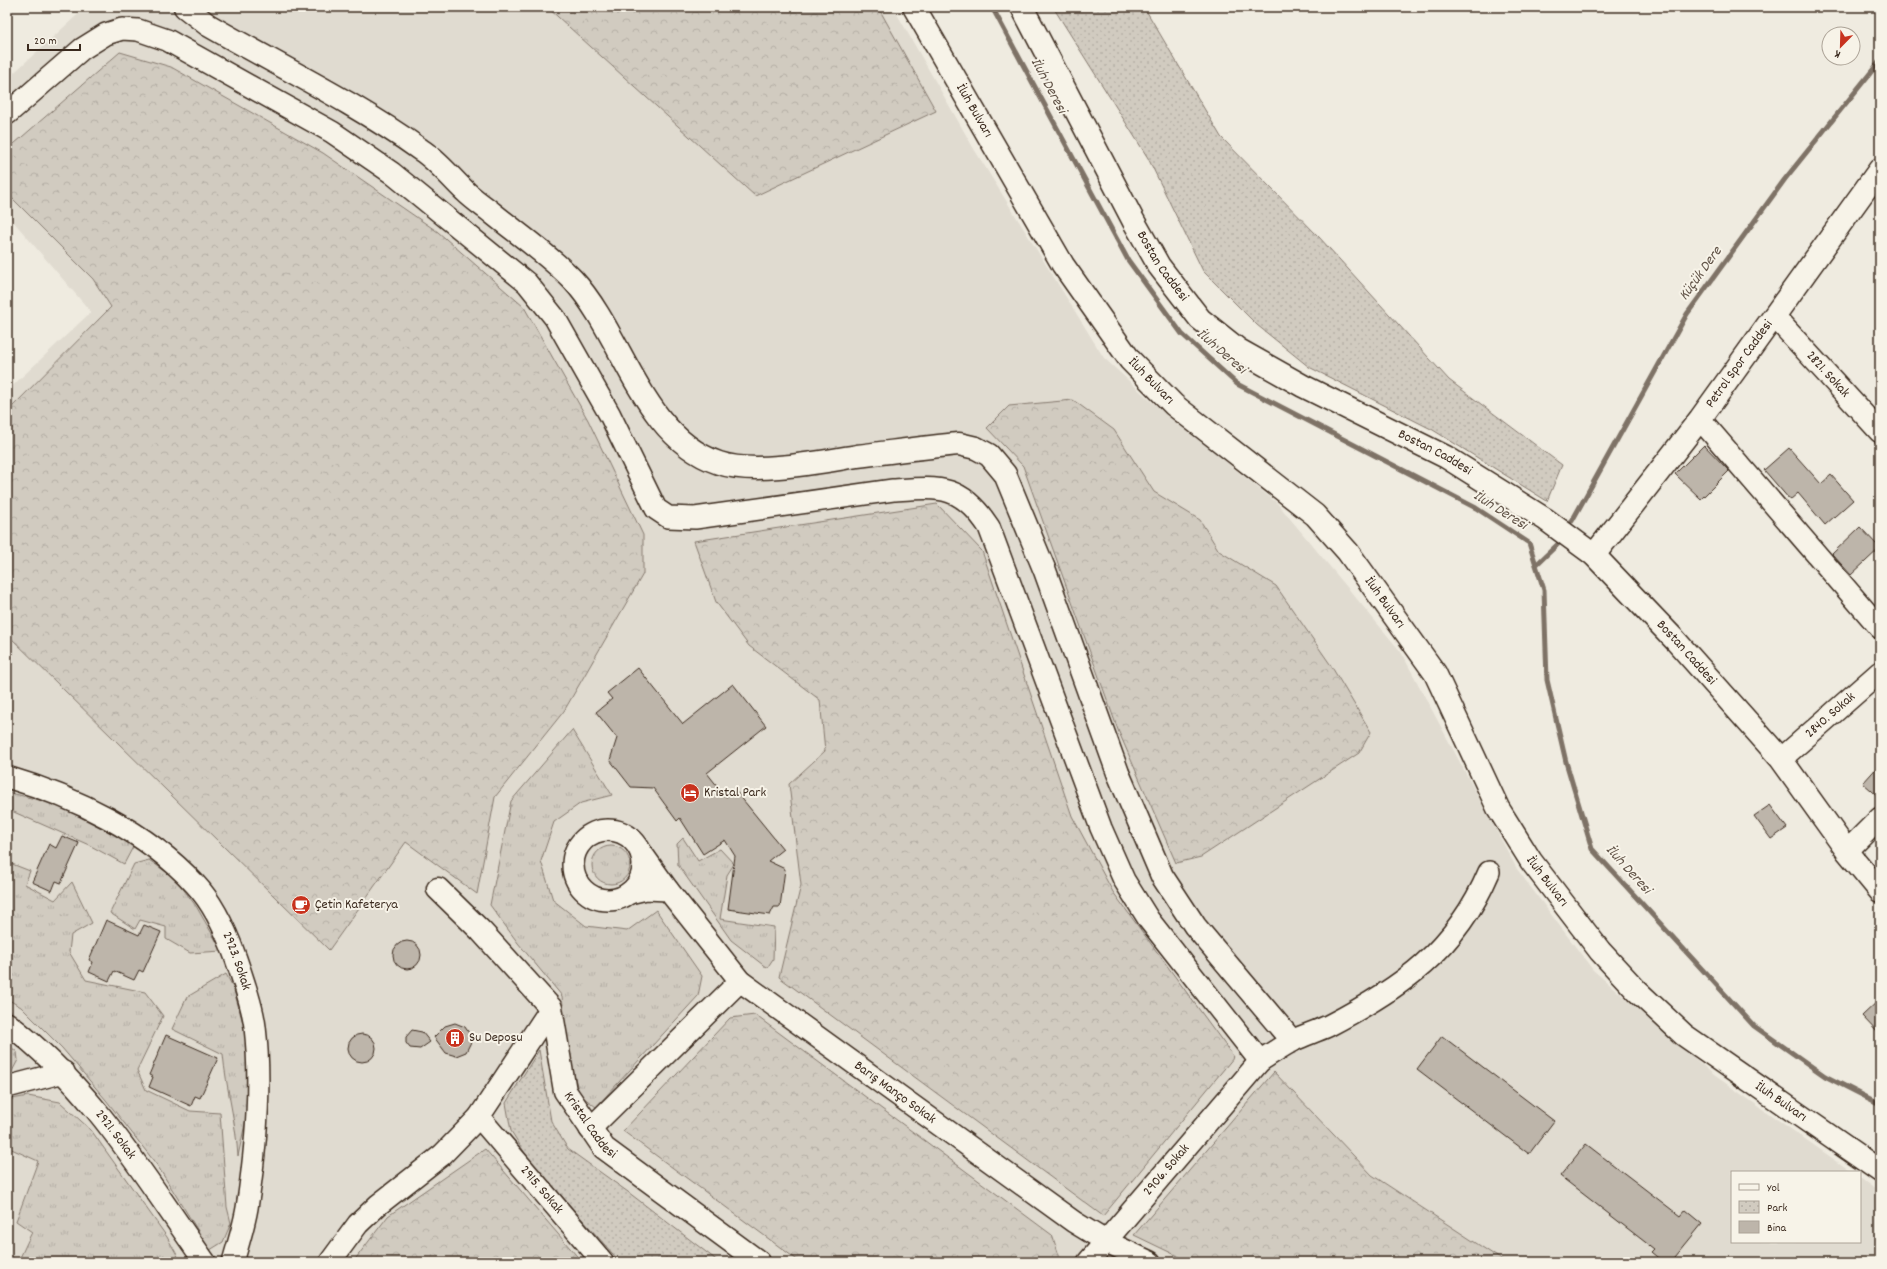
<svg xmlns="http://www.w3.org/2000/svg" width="1887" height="1269" viewBox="0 0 1887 1269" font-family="Dekko,sans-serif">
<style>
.built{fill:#e0dbd0}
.grass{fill:url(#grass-tufts);stroke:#867a6f}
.forest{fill:url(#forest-crowns);stroke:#867a6f}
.park{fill:url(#park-dots);stroke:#867a6f}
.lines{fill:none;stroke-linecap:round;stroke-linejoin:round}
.stream{stroke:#7e7266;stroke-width:5}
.building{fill:#bdb5aa;stroke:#3b2a1e}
.street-casing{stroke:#3b2a1e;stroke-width:24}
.secondary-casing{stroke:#3b2a1e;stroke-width:25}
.street{stroke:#f7f3e8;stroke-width:21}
.secondary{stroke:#f7f3e8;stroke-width:22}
.labels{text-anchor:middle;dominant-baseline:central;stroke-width:4;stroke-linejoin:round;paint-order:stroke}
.street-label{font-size:14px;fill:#3b2a1e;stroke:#f7f3e8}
.poi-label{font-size:14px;fill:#3b2a1e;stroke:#f7f3e8;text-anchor:start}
.water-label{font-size:15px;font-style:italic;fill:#625448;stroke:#f7f3e8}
</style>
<defs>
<pattern id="grass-tufts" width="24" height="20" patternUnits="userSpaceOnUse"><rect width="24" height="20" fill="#d1cbc0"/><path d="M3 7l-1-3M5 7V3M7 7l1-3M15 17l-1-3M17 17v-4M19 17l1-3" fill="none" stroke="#b4aea5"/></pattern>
<pattern id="forest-crowns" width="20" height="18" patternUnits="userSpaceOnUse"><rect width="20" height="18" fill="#d1cbc0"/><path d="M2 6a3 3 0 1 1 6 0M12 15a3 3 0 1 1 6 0" fill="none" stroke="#b4aea5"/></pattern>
<pattern id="park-dots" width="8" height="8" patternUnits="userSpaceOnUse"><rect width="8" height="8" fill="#d1cbc0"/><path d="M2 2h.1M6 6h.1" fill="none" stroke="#b4aea5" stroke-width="1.8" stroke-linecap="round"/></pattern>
</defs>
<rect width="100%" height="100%" fill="#efebe0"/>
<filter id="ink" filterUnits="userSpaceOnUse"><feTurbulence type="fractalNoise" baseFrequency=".025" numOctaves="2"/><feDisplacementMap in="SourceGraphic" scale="8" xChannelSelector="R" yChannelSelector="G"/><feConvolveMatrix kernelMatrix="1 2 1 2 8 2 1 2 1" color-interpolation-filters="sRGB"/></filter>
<g filter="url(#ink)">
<!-- built -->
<path class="built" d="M 86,7 L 893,7 L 974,149 L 1104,358 L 1153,403 L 1277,503 L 1401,652 L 1517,869 L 1593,970 L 1714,1075 L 1852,1172 L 1732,1172 L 1732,1242 L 1860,1242 L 1860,1178 L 1880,1193 L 1880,1262 L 7,1262 L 7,391 L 91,312 L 7,214 L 7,79 Z"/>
<!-- grass -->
<path class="grass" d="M 572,730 L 612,795 L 581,803 L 554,822 L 541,861 L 553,900 L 586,926 L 627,931 L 656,910 L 702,976 L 698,996 L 596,1107 L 579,1094 L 567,1046 L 562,996 L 518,943 L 490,905 L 511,801 Z
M 7,792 L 55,804 L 134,845 L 124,864 L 89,845 L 7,809 Z
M 683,838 L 698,861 L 720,849 L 734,864 L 727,875 L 720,919 L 774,927 L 773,959 L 767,968 L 731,940 L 678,865 L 677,844 Z
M592 865a19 19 0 1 1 38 0a19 19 0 1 1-38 0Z
M 149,860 L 175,878 L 196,906 L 222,951 L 190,953 L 166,939 L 166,927 L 140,920 L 135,929 L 110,913 L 134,864 Z
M 7,862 L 30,871 L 25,884 L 55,900 L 72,882 L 92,923 L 71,935 L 69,952 L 86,980 L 145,992 L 163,1016 L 137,1070 L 146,1090 L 190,1111 L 220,1113 L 227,1207 L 231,1223 L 223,1242 L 210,1250 L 157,1165 L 106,1100 L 62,1048 L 21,1007 L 7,999 Z
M 226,974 L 233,987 L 247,1038 L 248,1110 L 238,1156 C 236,1122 226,1088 223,1054 L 172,1029 L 187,997 Z
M 7,1044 L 17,1052 L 18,1060 L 10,1075 L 7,1076 Z
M 28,1096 L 60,1102 L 91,1130 L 167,1237 L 181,1262 L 18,1262 L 32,1232 L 16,1221 L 38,1161 L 7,1147 L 7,1100 Z"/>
<!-- forest -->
<path class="forest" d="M 547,7 L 878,7 L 936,111 L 755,196 Z
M 120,52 L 171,67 L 323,153 L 438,232 L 524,307 L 588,420 L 643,535 L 643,574 L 564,711 L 495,797 L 477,894 L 406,842 L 329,950 L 7,634 L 7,412 L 111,307 L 93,279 L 7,193 L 7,150 Z
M 1073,400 L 1114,430 L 1154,492 L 1200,520 L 1219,551 L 1276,586 L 1330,664 L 1371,732 L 1359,753 L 1201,857 L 1176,863 L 1118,730 L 1023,466 L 987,428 L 1009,406 Z
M 937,504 L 982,551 L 1072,816 L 1113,892 L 1234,1057 L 1103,1216 L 779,977 L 801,885 L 789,784 L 825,751 L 820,700 L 749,646 L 716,602 L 694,541 Z
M 755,1015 L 1052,1235 L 1061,1261 L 800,1262 L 623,1131 L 730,1018 Z
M 1274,1072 L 1372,1175 L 1505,1262 L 1190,1262 L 1134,1235 Z
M 485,1149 L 582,1262 L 353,1262 L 388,1216 Z"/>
<!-- park -->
<path class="park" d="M 1053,7 L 1144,7 L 1221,137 L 1319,237 L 1449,380 L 1562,465 L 1547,501 L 1433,430 L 1309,367 L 1257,325 L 1203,271 L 1148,158 Z
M 539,1050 L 551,1121 L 568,1149 L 628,1192 L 719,1262 L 620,1262 L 528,1158 L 511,1131 L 506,1103 Z"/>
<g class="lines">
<!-- stream -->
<path class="stream" d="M 992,7 L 1128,260 L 1182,334 L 1237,384 L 1476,508 L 1529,543 L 1544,590 L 1547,680 L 1566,762 L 1592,849 L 1754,1026 L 1825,1076 L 1880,1104
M 1572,521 L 1687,314 L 1785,179 L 1880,61
M 1536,565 L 1558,544"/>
</g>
<!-- building -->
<path class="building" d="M 1704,445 L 1729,471 L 1701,499 L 1675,474 Z
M 1789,448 L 1821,484 L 1831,475 L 1853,500 L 1825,525 L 1798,493 L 1790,500 L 1764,470 Z
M 1860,527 L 1880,548 L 1851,575 L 1832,554 Z
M 638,668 L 683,724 L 733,684 L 766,726 L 707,773 L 726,797 L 735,790 L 783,849 L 768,861 L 785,869 L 780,907 L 774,907 L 770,915 L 728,909 L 735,856 L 725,840 L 703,854 L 680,818 L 677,821 L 653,788 L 631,787 L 610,760 L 617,738 L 596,712 L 612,699 L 607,693 Z
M 1880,764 L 1880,798 L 1863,783 Z
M 1770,805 L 1787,828 L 1771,839 L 1754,816 Z
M 62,836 L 79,843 L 61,883 L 56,881 L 52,891 L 32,882 L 49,844 L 56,848 Z
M 106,920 L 139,935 L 144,925 L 161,932 L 143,972 L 139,970 L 134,980 L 114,971 L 109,981 L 89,972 L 93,962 L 89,960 Z
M393 955a14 14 0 1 1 28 0a14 14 0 1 1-28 0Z
M 1880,999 L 1880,1035 L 1862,1016 Z
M 455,1023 L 465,1027 L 471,1036 L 471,1042 L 466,1052 L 456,1056 L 446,1053 L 434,1037 L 445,1026 Z
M 412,1030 L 422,1032 L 430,1042 L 420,1049 L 410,1048 L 406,1043 L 406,1037 Z
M348 1048a14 14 0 1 1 28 0a14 14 0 1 1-28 0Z
M 166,1035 L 218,1058 L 200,1098 L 195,1096 L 191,1106 L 149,1087 L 153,1077 L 149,1075 Z
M 1442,1036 L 1554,1121 L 1529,1154 L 1417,1069 Z
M 1586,1144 L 1680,1216 L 1685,1210 L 1702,1224 L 1671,1262 L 1663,1262 L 1651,1252 L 1654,1249 L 1560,1176 Z"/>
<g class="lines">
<!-- street casing -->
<g class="street-casing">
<g id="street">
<path d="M 7,114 L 82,49 L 106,34 L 122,29 L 138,30 L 167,40 L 332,132 L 392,173 L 527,283 L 555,318 L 610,415 L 656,509 L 668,517 L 695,518 L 893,490 C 940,487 961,484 989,527 L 1101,828 L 1124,880 L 1149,920 L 1260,1061"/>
<path id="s1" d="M 1775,317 L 1880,432"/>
<path d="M 1700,419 L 1880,628"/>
<path id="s2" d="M 1781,759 L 1880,672"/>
<path id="s3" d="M 7,777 C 75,797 146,831 195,884 C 214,904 226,931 235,956 C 242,976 253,1007 255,1027 C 262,1087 256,1149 247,1208 C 244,1226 238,1244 233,1262"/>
<circle cx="608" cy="865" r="35"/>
<path d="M 1847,851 L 1880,818"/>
<path id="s4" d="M 668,890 L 740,981 L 1074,1222 L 1107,1242 L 1150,1262"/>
<path d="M 629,893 L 646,889 L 668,890 L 641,852"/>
<path id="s5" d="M 7,1023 C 94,1089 143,1175 205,1262"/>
<path d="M 7,1087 L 64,1072"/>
<path id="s6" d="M 479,1117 L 603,1262"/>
<path d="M 590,1129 L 740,981"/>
<path d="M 330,1262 L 358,1224 L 378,1205 L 442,1155 L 479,1117 L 551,1008"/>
<path id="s7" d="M 1088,1262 L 1260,1061 C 1271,1054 1282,1046 1294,1040 C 1305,1035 1317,1031 1328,1026 C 1401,988 1456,950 1489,872"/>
</g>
</g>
<!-- secondary casing -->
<g class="secondary-casing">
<g id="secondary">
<path d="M 185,7 L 208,25 C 279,66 354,102 421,150 C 438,161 451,178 465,191 C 473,199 482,205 491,212 C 518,234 549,255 573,280 C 623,334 642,437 719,463 C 755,475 819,462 857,456 C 891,452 925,447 959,444 L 976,448 L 989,455 L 1005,474 L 1045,571 L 1118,773 L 1162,876 L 1195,926 L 1292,1041"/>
<path id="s8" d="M 914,7 L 1063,265 L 1130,360 L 1174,405 L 1315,515 L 1348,552 L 1435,673 L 1498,808 L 1531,861 L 1600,951 L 1637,991 L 1684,1035 L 1880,1171"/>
<path id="s9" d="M 1022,7 L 1133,220 L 1159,266 L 1200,319 L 1239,350 L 1303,386 L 1446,457 L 1545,519 L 1594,555 L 1676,641 L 1781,759 L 1847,851 L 1880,891"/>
<path id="s10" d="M 1594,555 L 1700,419 L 1880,169"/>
<path id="s11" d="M 438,889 L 481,931 L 551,1008 L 565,1091 L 604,1148 L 759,1262"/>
</g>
</g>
<!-- street -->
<use href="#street" class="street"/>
<!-- secondary -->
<use href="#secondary" class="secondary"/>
</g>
</g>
<!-- icons -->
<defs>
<g id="hotel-disc" transform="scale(1)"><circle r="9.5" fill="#c8321e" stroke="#f7f3e8"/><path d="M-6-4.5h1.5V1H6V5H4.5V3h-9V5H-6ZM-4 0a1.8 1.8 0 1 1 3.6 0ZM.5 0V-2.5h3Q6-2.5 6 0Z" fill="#fff"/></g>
<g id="cafe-disc" transform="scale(1)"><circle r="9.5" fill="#c8321e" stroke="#f7f3e8"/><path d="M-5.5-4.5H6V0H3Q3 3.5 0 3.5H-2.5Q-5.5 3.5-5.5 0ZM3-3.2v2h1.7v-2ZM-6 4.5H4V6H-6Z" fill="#fff"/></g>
<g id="building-disc" transform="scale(1)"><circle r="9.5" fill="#c8321e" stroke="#f7f3e8"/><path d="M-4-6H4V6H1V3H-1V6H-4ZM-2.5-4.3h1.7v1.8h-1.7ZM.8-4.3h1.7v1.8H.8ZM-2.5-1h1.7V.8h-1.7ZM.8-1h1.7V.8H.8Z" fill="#fff"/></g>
</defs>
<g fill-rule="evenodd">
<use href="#hotel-disc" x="690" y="793"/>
<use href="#cafe-disc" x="301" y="905"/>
<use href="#building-disc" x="455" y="1038"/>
</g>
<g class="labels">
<!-- street labels -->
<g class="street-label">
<text stroke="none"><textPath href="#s8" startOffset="120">İluh Bulvarı</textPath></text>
<text stroke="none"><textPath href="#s9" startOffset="295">Bostan Caddesi</textPath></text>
<text stroke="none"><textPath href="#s10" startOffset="240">Petrol Spor Caddesi</textPath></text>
<text stroke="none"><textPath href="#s1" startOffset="78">2821. Sokak</textPath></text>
<text stroke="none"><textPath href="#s8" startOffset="444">İluh Bulvarı</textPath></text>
<text stroke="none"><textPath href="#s9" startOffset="631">Bostan Caddesi</textPath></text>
<text stroke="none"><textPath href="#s8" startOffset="768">İluh Bulvarı</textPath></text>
<text stroke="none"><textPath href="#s9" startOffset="955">Bostan Caddesi</textPath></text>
<text stroke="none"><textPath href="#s2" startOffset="66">2840. Sokak</textPath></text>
<text stroke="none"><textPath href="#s8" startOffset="1092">İluh Bulvarı</textPath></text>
<text stroke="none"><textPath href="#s3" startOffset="307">2923. Sokak</textPath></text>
<text stroke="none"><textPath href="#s4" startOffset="307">Barış Manço Sokak</textPath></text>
<text stroke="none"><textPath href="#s8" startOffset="1416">İluh Bulvarı</textPath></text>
<text stroke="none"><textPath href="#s11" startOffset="291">Kristal Caddesi</textPath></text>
<text stroke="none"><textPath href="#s5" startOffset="156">2921. Sokak</textPath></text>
<text stroke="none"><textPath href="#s7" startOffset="121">2906. Sokak</textPath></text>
<text stroke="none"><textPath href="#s6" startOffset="96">2915. Sokak</textPath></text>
</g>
<!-- poi labels -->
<g class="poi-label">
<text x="704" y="793">Kristal Park</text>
<text x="315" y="905">Çetin Kafeterya</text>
<text x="469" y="1038">Su Deposu</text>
</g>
<!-- water labels -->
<g class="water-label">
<text transform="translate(1048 86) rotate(62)">İluh Deresi</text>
<text transform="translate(1701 274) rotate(-54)">Küçük Dere</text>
<text transform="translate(1221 352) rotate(41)">İluh Deresi</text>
<text transform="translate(1500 511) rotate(32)">İluh Deresi</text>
<text transform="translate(1628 870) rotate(48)">İluh Deresi</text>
</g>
</g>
<!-- margin -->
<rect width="1887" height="1269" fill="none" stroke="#f7f3e8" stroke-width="24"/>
<rect x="12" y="12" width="1863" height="1245" fill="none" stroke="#3b2a1e" stroke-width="1.5" filter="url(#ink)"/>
<!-- legend -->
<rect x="1731" y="1171" width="130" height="72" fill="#f7f3e8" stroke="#aca397"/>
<rect x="1739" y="1184" width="20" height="6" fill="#f7f3e8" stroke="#aca397"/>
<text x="1767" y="1191" font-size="12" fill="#3b2a1e">Yol</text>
<rect x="1739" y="1201" width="20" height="12" fill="url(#park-dots)" stroke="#aca397"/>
<text x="1767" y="1211" font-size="12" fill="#3b2a1e">Park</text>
<rect x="1739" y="1221" width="20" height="12" fill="#bdb5aa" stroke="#aca397"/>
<text x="1767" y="1231" font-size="12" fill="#3b2a1e">Bina</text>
<!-- north arrow -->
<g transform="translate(1841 46) rotate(203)"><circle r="19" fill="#f7f3e8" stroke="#aca397"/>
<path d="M0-3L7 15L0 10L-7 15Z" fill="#c8321e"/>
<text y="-6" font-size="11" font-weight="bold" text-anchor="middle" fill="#3b2a1e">K</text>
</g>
<!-- scale -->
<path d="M28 44v6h52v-6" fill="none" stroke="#3b2a1e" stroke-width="2"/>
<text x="34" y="44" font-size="12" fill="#3b2a1e" stroke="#f7f3e8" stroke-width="3" paint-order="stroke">20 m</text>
</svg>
